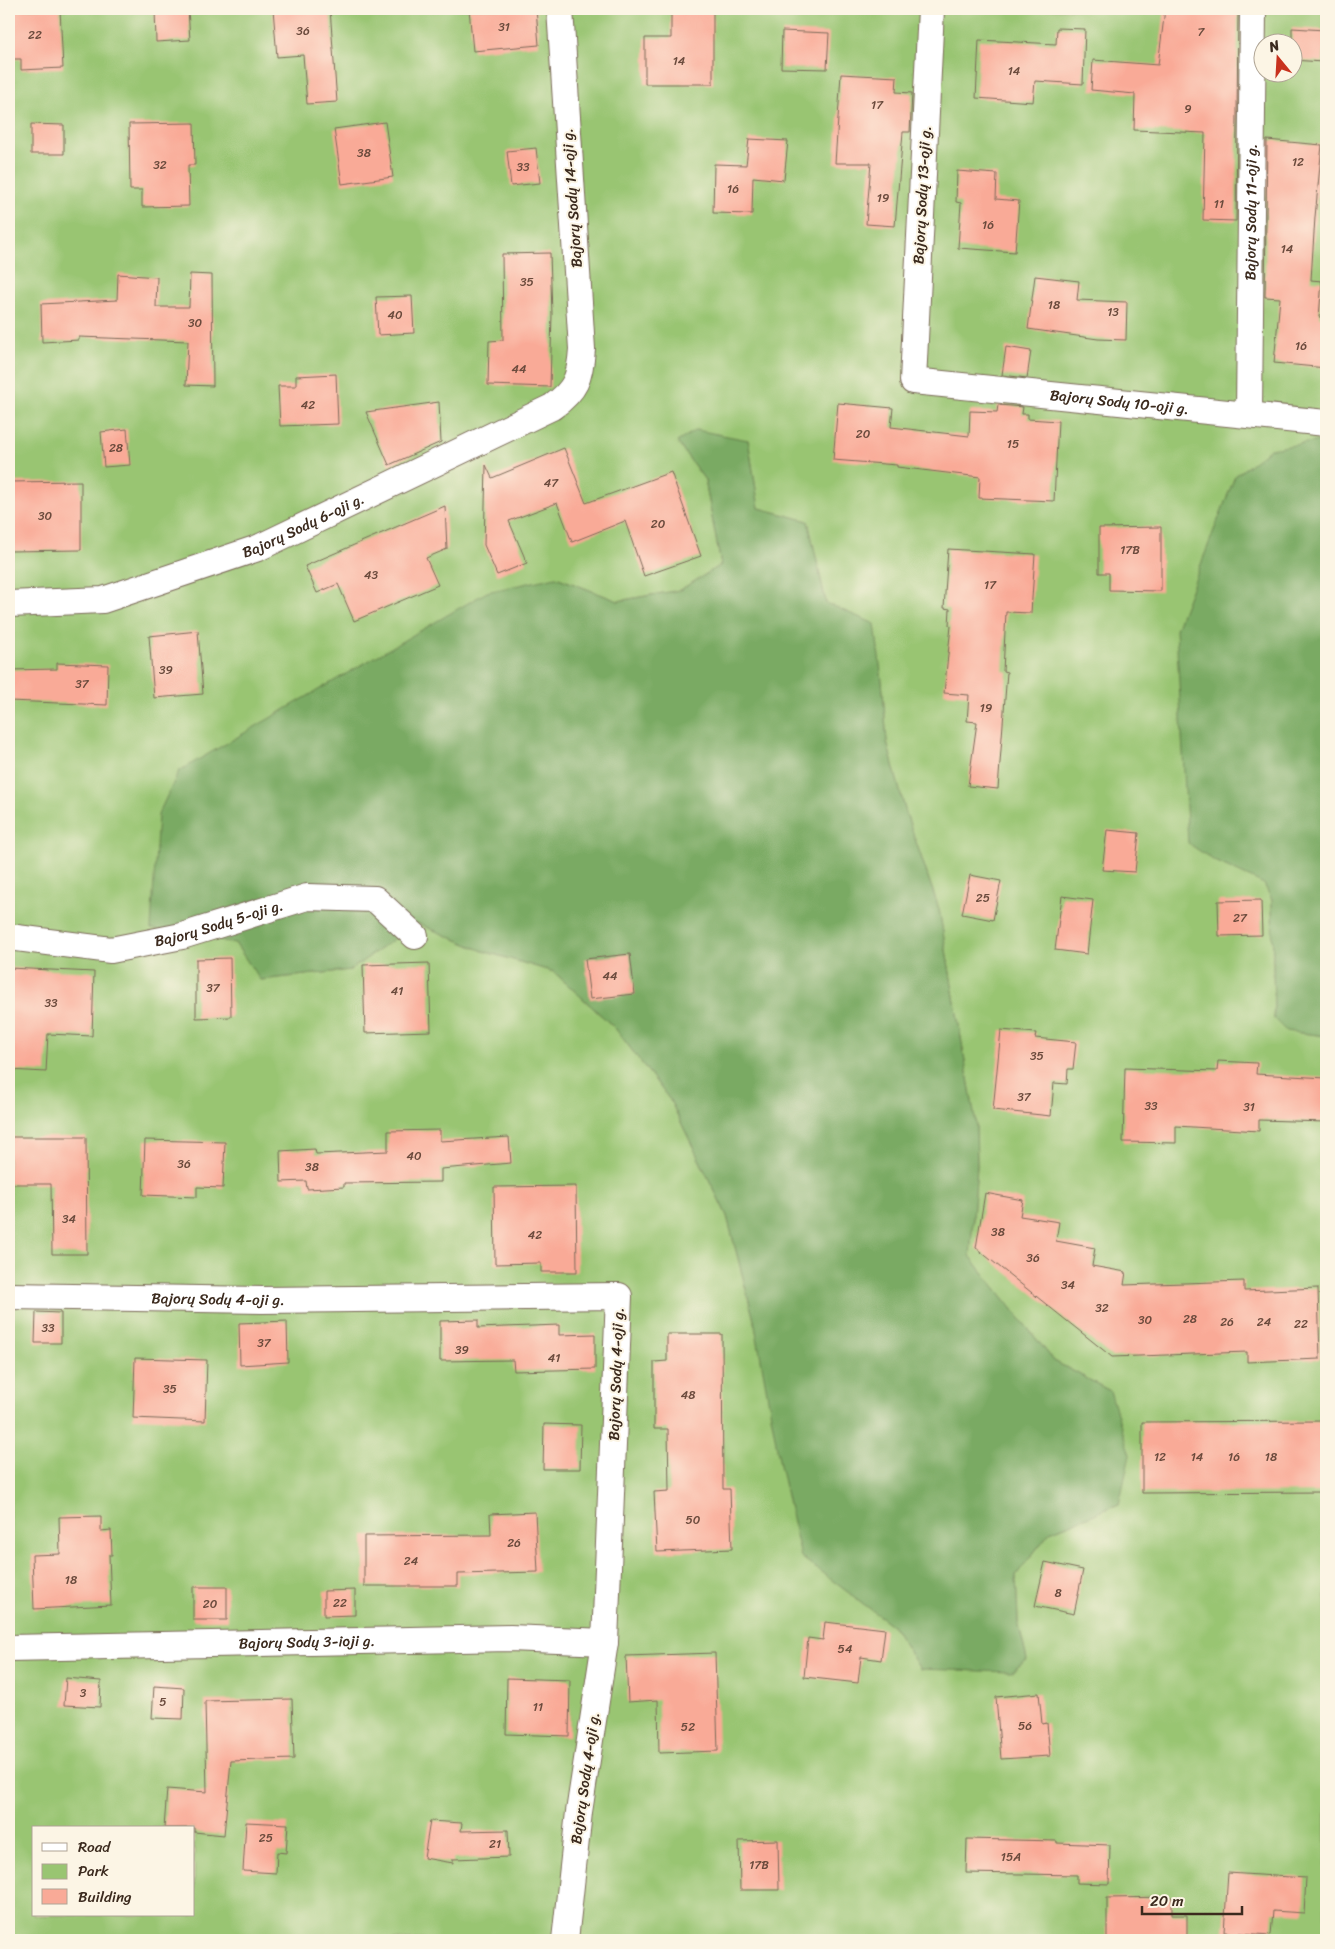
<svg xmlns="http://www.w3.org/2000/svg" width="1335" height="1949" viewBox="0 0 1335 1949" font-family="Sriracha,sans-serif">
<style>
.green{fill:#99c572;stroke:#6a7848;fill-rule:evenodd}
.forest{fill:#7aaa64;stroke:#5a6a41}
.building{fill:#f9aa97}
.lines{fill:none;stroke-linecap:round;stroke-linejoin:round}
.street-casing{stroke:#7b6a58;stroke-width:28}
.street{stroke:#fff;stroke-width:26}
.labels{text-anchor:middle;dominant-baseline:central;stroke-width:4;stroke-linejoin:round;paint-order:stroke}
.number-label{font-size:12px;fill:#6a4a3c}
.street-label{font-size:15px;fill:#3b2a1e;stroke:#fcf5e5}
</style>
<rect width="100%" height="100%" fill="#fcf5e5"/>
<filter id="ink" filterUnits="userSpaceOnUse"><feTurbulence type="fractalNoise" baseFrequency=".02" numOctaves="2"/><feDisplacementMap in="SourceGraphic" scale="10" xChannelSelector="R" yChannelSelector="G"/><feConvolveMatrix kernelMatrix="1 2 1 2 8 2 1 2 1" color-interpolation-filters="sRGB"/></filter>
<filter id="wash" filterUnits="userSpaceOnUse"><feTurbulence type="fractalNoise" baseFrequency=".0096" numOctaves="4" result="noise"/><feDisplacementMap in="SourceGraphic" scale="20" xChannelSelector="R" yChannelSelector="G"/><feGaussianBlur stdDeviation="1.12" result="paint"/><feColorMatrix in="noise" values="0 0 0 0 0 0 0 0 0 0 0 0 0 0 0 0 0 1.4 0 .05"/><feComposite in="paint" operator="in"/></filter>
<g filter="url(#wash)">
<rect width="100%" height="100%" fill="#f3e0c4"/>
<!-- green -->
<path class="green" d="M 9,9 L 1326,9 L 1326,442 L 1319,441 L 1213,860 L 1264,883 L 1272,900 L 1274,1019 L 1286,1031 L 1326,1036 L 1326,1940 L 9,1940 ZM 1262,42 L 1292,42 L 1292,72 L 1262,72 ZM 748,440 L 759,508 L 808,521 L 826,603 L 882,681 L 887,742 L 905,810 L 939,909 L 976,1125 L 977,1166 L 970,1256 L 1054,1361 L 1110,1391 L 1119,1504 L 1050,1532 L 1016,1575 L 1018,1622 L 1027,1660 L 920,1669 L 893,1626 L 802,1557 L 754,1320 L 727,1216 L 670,1100 L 615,1028 L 554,972 L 483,951 L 417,923 L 350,970 L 261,980 L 235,943 L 556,577 L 618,601 L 680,590 L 721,565 L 705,480 L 677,442 ZM 34,1828 L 194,1828 L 194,1915 L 34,1915 Z"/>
<!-- forest -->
<path class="forest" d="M 696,430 L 748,440 L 759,508 L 808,521 L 826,603 L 875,624 L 882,681 L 887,742 L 905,810 L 939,909 L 976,1125 L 977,1166 L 970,1256 L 1054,1361 L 1110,1391 L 1130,1455 L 1119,1504 L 1050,1532 L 1016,1575 L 1018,1622 L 1027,1660 L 1011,1672 L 920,1669 L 893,1626 L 801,1557 L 780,1465 L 754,1320 L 727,1216 L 670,1100 L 615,1028 L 554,972 L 483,951 L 417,923 L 350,970 L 260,980 L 235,943 L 151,929 L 158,815 L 179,771 L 487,592 L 556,577 L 618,601 L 680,590 L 721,565 L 705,480 L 677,442 Z
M 1319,441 L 1326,442 L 1326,1036 L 1286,1031 L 1274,1019 L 1272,900 L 1264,884 L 1213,860 L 1188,843 L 1176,629 L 1235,476 L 1270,449 Z"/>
<g id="blocks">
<!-- building -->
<path class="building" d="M 35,9 L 60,9 L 63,68 L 21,70 L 21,59 L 9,59 L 9,10 Z
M 155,9 L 188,9 L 190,40 L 156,42 Z
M 273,9 L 330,9 L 337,102 L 307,104 L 303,55 L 277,57 Z
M 469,9 L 536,9 L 539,45 L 473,51 Z
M 671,9 L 713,9 L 713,84 L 645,84 L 645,38 L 671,38 Z
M 1165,9 L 1238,9 L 1236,221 L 1203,220 L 1205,133 L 1134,130 L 1135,94 L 1091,90 L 1093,60 L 1158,65 Z
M 1057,28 L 1085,29 L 1083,84 L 1035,81 L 1033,102 L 976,98 L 979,40 L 1056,44 Z
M 1292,28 L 1325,30 L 1323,62 L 1292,60 Z
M 782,31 L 829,33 L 827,69 L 781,68 Z
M 841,74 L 897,77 L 896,92 L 912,93 L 910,132 L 903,132 L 895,226 L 866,224 L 871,163 L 835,163 Z
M 385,122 L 393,177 L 342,184 L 334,129 Z
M 194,123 L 195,165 L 188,165 L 189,206 L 142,207 L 142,190 L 130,190 L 129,124 Z
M 31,124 L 64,125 L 64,154 L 31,154 Z
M 749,139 L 788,141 L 784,180 L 753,177 L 752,214 L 713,213 L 714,164 L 746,165 Z
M 1267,140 L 1322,145 L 1315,217 L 1311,280 L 1322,281 L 1319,317 L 1326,317 L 1326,368 L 1274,363 L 1280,298 L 1265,297 Z
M 536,148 L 540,183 L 511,186 L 507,151 Z
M 957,171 L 997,174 L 996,199 L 1019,201 L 1015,252 L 958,248 L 961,203 L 956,202 Z
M 550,253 L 552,314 L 550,387 L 488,385 L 489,341 L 503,340 L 502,254 Z
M 118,274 L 157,277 L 156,307 L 189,307 L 190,274 L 212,275 L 213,386 L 186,385 L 188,341 L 79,337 L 79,340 L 42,342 L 41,304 L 117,300 Z
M 1035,276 L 1079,281 L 1077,300 L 1127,302 L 1126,340 L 1098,339 L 1028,329 Z
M 412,296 L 414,333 L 378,335 L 376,297 Z
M 1006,347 L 1031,351 L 1027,378 L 1002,375 Z
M 336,374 L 338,424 L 280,426 L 278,386 L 296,386 L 296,376 Z
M 439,402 L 441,442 L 389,465 L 366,412 Z
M 838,403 L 893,408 L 891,427 L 969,436 L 970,411 L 997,412 L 998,405 L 1023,407 L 1022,414 L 1028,414 L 1028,419 L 1058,421 L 1054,501 L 979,498 L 980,477 L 897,467 L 897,465 L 833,460 Z
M 127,429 L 130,465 L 104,467 L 101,432 Z
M 564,448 L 586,503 L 671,472 L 701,556 L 644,576 L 625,521 L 572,542 L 557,503 L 509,521 L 527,563 L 497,575 L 484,545 L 486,465 L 492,478 Z
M 81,481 L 81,550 L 9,551 L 9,482 Z
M 445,506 L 447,549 L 426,558 L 438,585 L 354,621 L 338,584 L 317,593 L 305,566 Z
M 1161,527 L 1161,591 L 1109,590 L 1109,573 L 1099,573 L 1099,528 Z
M 948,549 L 1035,554 L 1031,613 L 1006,612 L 1003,671 L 1007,672 L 998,789 L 968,786 L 977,722 L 967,721 L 969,695 L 944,693 L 951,626 L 949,625 L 950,609 L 944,608 Z
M 198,631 L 203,694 L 154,698 L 149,636 Z
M 57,663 L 108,665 L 107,705 L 9,701 L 9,670 L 57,669 Z
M 1107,830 L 1139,833 L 1135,872 L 1102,870 Z
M 970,875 L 1001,881 L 993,920 L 962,914 Z
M 1062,896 L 1093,900 L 1087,954 L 1055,950 Z
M 1261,900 L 1262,935 L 1219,936 L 1218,901 Z
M 630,954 L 635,994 L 590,999 L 585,959 Z
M 230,958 L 231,1017 L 196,1018 L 196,959 Z
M 429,963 L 431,1031 L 365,1033 L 363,965 Z
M 9,968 L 94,972 L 92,1036 L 48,1034 L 46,1072 L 9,1070 Z
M 1001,1030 L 1036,1033 L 1035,1038 L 1076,1042 L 1073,1069 L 1068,1069 L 1067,1084 L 1054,1083 L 1051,1116 L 993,1110 Z
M 1218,1061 L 1257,1063 L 1256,1074 L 1326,1078 L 1326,1122 L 1259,1120 L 1259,1131 L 1176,1126 L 1176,1143 L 1123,1142 L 1125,1068 L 1217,1071 Z
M 440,1130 L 440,1141 L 509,1137 L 511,1163 L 441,1169 L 441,1182 L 344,1183 L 344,1187 L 307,1189 L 306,1181 L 281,1182 L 280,1151 L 315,1149 L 316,1154 L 388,1151 L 388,1131 Z
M 9,1137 L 86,1137 L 87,1254 L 52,1254 L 51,1184 L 9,1184 Z
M 145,1140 L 225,1142 L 223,1188 L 197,1187 L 197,1197 L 143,1195 Z
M 576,1186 L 577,1272 L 541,1272 L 541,1263 L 495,1264 L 494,1187 Z
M 985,1193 L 1023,1200 L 1020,1216 L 1059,1222 L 1056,1241 L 1095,1248 L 1092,1266 L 1126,1272 L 1124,1285 L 1244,1281 L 1244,1291 L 1318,1288 L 1320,1359 L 1247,1362 L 1247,1352 L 1112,1357 L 976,1248 Z
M 36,1312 L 61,1313 L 61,1343 L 35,1343 Z
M 478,1320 L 478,1328 L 559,1325 L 559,1335 L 595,1334 L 595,1369 L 514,1371 L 513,1360 L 440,1361 L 440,1321 Z
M 287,1321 L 288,1362 L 240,1365 L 239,1323 Z
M 667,1334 L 722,1334 L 723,1489 L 730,1489 L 732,1549 L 657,1552 L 654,1492 L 669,1491 L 668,1429 L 654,1429 L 654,1362 L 667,1361 Z
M 135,1358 L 207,1360 L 205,1421 L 133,1418 Z
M 1326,1421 L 1326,1492 L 1142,1493 L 1142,1422 Z
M 544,1424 L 581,1425 L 580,1469 L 543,1469 Z
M 535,1512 L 538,1572 L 458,1574 L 458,1586 L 364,1586 L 364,1536 L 491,1535 L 490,1514 Z
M 101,1516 L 101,1531 L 111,1530 L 112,1555 L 109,1555 L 111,1605 L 34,1609 L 32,1555 L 60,1554 L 59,1517 Z
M 1045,1562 L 1083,1570 L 1074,1614 L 1035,1606 Z
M 193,1587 L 227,1587 L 227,1620 L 193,1620 Z
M 355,1590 L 355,1615 L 324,1616 L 324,1591 Z
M 825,1622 L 885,1629 L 881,1660 L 861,1657 L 858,1683 L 804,1677 L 808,1638 L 823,1640 Z
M 715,1653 L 718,1751 L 659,1753 L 658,1700 L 628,1702 L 626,1656 Z
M 66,1678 L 101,1681 L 100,1707 L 64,1705 Z
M 507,1678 L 570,1680 L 569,1736 L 506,1734 Z
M 154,1686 L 184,1688 L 183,1719 L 152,1718 Z
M 1039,1693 L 1042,1724 L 1047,1723 L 1050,1756 L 1001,1759 L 996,1697 Z
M 292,1699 L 294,1759 L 231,1761 L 224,1835 L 194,1832 L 194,1828 L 164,1828 L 167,1789 L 207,1792 L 205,1701 Z
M 430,1821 L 462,1823 L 461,1831 L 508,1830 L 509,1857 L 453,1859 L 453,1863 L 424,1858 Z
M 246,1822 L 288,1824 L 286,1853 L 277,1852 L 276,1873 L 243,1871 Z
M 967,1839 L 1057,1841 L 1057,1843 L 1110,1845 L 1109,1884 L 1077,1883 L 1077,1875 L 966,1873 Z
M 778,1840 L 779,1890 L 740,1890 L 739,1841 Z
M 1228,1873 L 1306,1878 L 1304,1913 L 1273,1911 L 1271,1935 L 1224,1932 Z
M 1172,1897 L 1172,1915 L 1187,1915 L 1187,1940 L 1107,1940 L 1107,1898 Z"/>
</g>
</g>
<g filter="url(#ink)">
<use href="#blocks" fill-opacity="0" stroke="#7b6a58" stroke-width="1"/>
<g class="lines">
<!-- street casing -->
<g class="street-casing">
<g id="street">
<path id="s1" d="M 931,9 L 913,381 L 1326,423"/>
<path id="s2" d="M 1249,414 L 1253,9"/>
<path id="s3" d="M 9,604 L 103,600 L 258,548 L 552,407 C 576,390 580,378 582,349 L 560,9"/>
<path id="s4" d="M 9,937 L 111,950 L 182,936 L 307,897 L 375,899 L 415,936"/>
<path id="s5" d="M 9,1296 L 262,1300 L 619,1296 L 605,1642 L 579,1812 L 565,1940"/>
<path id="s6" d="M 9,1648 L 510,1638 L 605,1642"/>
</g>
</g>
<!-- street -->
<use href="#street" class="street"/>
</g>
</g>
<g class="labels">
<!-- number labels -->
<g class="number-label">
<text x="504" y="27">31</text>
<text x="303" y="31">36</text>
<text x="1201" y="32">7</text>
<text x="35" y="35">22</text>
<text x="679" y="61">14</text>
<text x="1014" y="71">14</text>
<text x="877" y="105">17</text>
<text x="1188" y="109">9</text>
<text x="364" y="153">38</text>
<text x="1298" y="162">12</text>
<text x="160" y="165">32</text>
<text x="523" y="167">33</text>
<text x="733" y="189">16</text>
<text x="883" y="198">19</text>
<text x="1219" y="204">11</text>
<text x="988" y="225">16</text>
<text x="1287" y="249">14</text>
<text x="527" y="282">35</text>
<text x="1054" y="305">18</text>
<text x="1113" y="312">13</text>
<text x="395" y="315">40</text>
<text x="195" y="323">30</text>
<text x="1301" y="346">16</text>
<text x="519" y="369">44</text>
<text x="308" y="405">42</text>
<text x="863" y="434">20</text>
<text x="1013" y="444">15</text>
<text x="116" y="448">28</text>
<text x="551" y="483">47</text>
<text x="45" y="516">30</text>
<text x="658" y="524">20</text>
<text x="1130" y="550">17B</text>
<text x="371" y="575">43</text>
<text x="990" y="585">17</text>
<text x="166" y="670">39</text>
<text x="82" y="684">37</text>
<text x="986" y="708">19</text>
<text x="983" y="898">25</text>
<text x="1240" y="918">27</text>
<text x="610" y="976">44</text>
<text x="213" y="988">37</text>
<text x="397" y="991">41</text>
<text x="51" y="1003">33</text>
<text x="1037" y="1056">35</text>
<text x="1024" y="1097">37</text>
<text x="1151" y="1106">33</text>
<text x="1249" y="1107">31</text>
<text x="414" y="1156">40</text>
<text x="184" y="1164">36</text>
<text x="312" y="1167">38</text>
<text x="69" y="1219">34</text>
<text x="998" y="1232">38</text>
<text x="535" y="1235">42</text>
<text x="1033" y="1258">36</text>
<text x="1068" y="1285">34</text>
<text x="1102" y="1308">32</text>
<text x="1190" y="1319">28</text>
<text x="1145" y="1320">30</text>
<text x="1227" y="1322">26</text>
<text x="1264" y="1322">24</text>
<text x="1301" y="1324">22</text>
<text x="48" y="1328">33</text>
<text x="264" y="1343">37</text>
<text x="462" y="1350">39</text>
<text x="554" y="1358">41</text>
<text x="170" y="1389">35</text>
<text x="688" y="1395">48</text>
<text x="1160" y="1457">12</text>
<text x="1197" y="1457">14</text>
<text x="1234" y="1457">16</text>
<text x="1271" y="1457">18</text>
<text x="693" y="1520">50</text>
<text x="514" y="1543">26</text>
<text x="411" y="1561">24</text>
<text x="71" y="1580">18</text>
<text x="1058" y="1593">8</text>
<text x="340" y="1603">22</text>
<text x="210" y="1604">20</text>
<text x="845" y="1649">54</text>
<text x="83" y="1693">3</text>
<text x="163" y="1702">5</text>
<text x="538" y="1707">11</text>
<text x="1025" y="1726">56</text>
<text x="688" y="1727">52</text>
<text x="266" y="1838">25</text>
<text x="495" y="1844">21</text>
<text x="1011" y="1857">15A</text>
<text x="759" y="1865">17B</text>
</g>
<!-- street labels -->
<g class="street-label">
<text transform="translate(922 195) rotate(-87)">Bajorų Sodų 13-oji g.</text>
<text transform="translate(572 198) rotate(-94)">Bajorų Sodų 14-oji g.</text>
<text stroke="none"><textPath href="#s2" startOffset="202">Bajorų Sodų 11-oji g.</textPath></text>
<text stroke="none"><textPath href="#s1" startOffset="580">Bajorų Sodų 10-oji g.</textPath></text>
<text stroke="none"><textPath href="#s3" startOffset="308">Bajorų Sodų 6-oji g.</textPath></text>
<text stroke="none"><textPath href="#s4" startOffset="214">Bajorų Sodų 5-oji g.</textPath></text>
<text stroke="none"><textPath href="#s5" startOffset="209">Bajorų Sodų 4-oji g.</textPath></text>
<text transform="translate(616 1374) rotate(-88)">Bajorų Sodų 4-oji g.</text>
<text stroke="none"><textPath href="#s6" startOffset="298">Bajorų Sodų 3-ioji g.</textPath></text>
<text transform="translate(585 1778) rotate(-82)">Bajorų Sodų 4-oji g.</text>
</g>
</g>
<!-- margin -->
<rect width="1335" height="1949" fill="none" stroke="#fcf5e5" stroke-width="30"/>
<!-- legend -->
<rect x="32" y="1826" width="162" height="90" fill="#fcf5e5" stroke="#afa495"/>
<rect x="42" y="1843" width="25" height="8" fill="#ffffff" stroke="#afa495"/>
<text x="78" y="1852" font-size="15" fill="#3b2a1e">Road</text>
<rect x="42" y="1864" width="25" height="15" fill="#99c572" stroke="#afa495"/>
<text x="78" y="1876" font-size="15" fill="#3b2a1e">Park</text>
<rect x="42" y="1889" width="25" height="15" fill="#f9aa97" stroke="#afa495"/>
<text x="78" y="1902" font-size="15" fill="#3b2a1e">Building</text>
<!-- north arrow -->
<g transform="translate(1278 58) rotate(342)"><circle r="24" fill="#fcf5e5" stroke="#afa495"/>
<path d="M0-4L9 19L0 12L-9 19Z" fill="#c8321e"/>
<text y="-8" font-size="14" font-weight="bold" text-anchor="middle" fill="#3b2a1e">N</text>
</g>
<!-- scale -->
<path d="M1142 1906v8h100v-8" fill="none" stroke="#3b2a1e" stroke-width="2.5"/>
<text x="1150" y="1906" font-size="15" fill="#3b2a1e" stroke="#fcf5e5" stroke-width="4" paint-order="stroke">20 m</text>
</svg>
